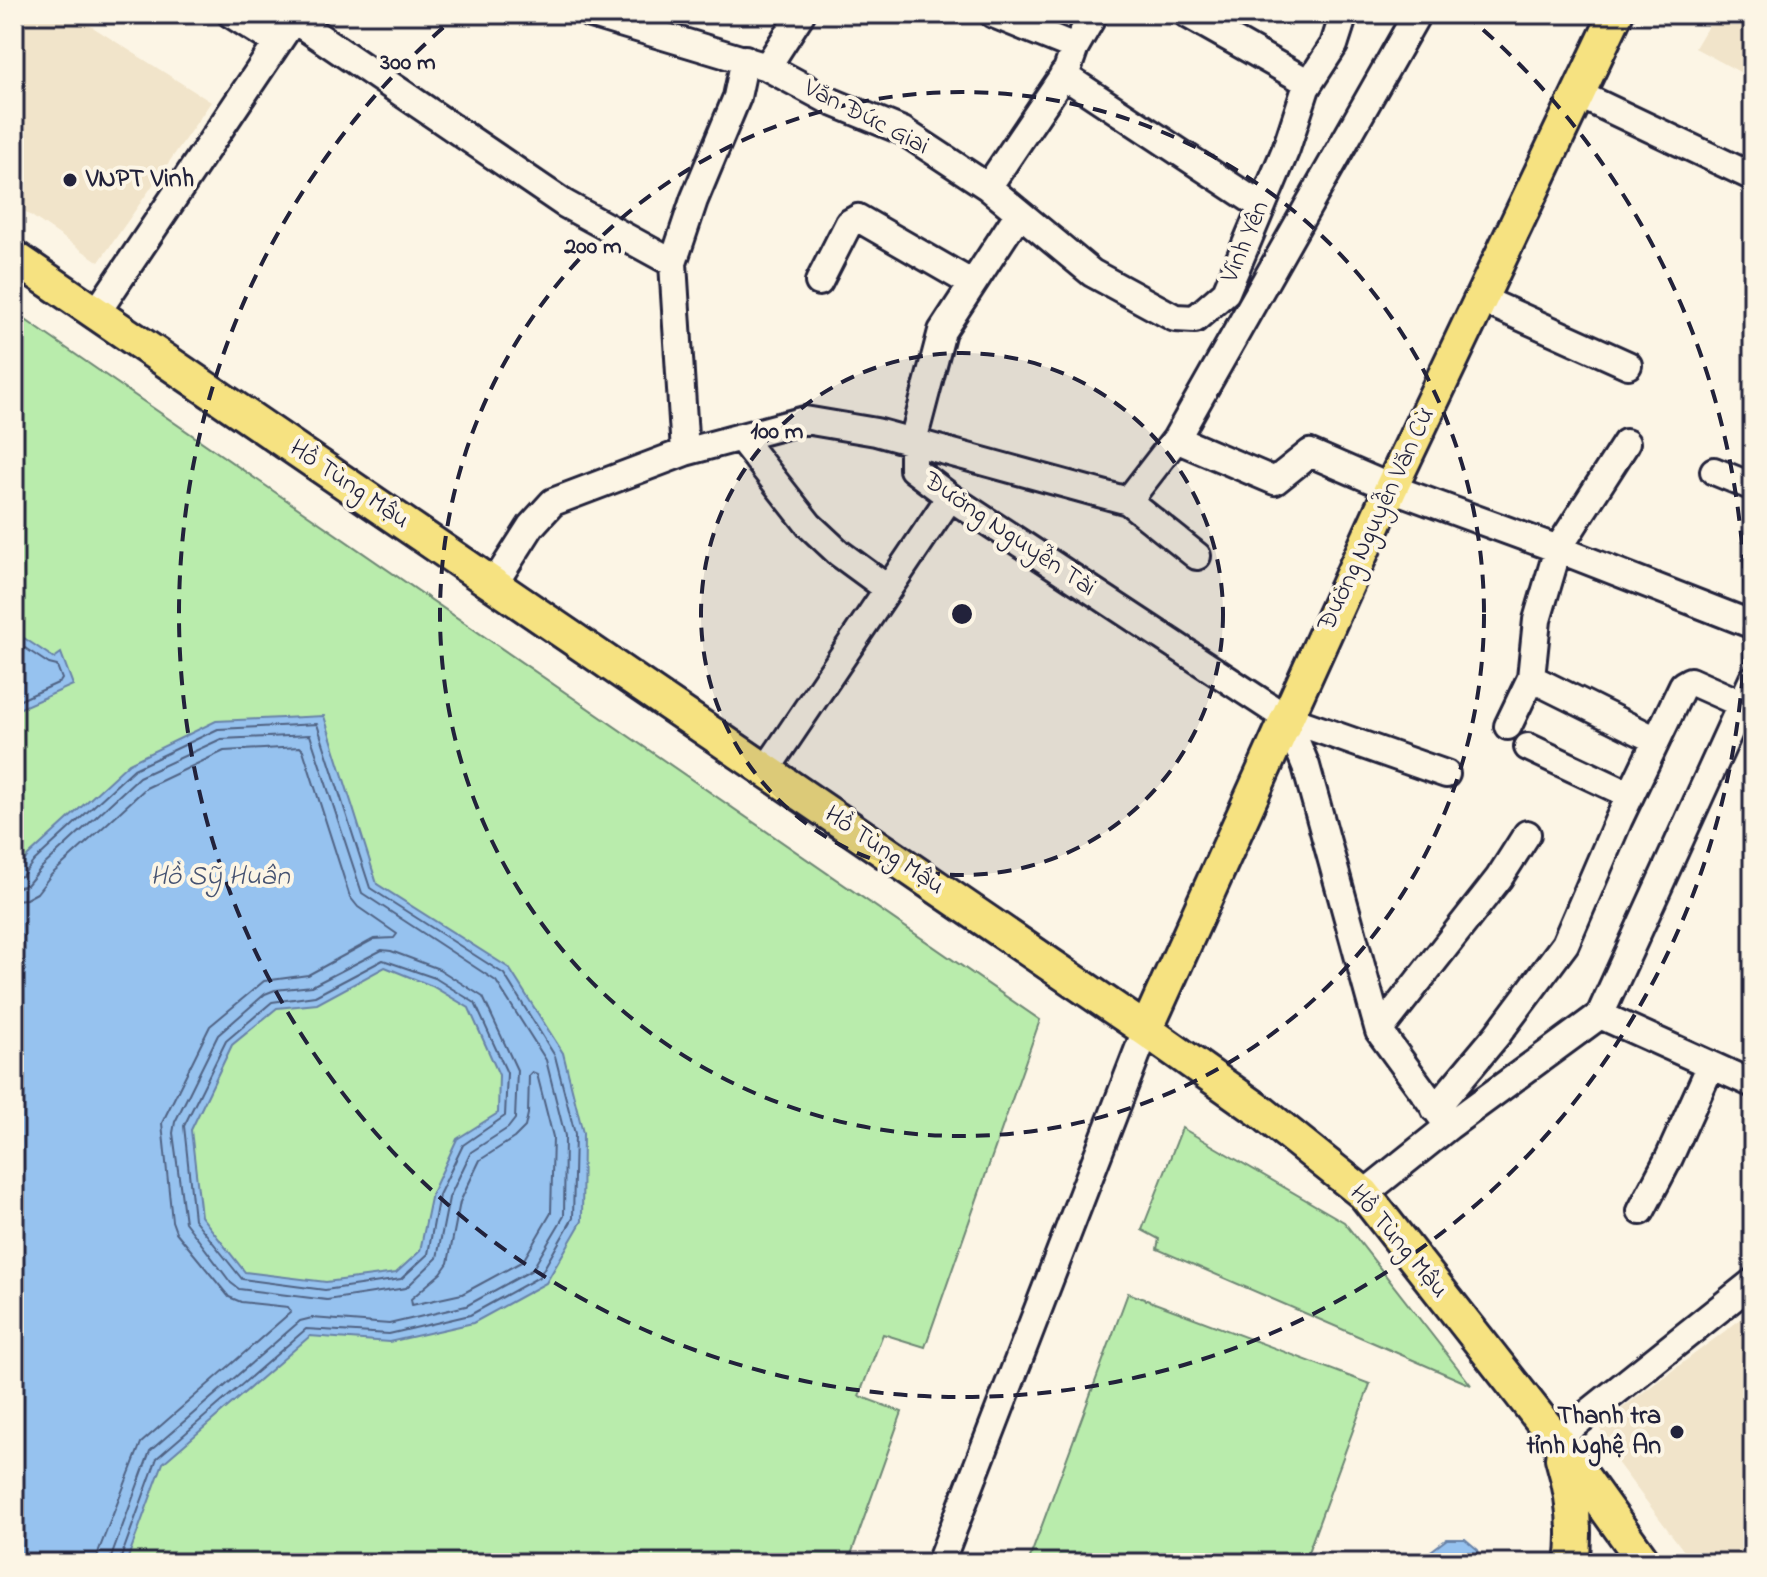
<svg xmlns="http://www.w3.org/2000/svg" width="1767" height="1577" viewBox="0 0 1767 1577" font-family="'Indie Flower',sans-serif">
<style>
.built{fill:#f1e4ca}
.green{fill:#b9ecac;stroke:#6e8774;stroke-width:2}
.water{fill:#96c2ef;stroke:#6882a7;stroke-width:2;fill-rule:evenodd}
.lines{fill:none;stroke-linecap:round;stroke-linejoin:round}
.shore{stroke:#506283;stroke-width:2}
.minor-casing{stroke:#22223b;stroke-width:32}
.major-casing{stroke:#22223b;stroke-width:38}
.minor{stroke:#fcf5e5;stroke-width:26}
.major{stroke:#f6e281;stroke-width:32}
.ring{fill:none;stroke:#22223b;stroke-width:4;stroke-dasharray:14 10}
.poi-dot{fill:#22223b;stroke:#fcf5e5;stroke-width:3}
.labels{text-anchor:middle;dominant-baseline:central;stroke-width:8;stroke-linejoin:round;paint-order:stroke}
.street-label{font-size:26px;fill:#22223b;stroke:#fcf5e5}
.poi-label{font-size:26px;font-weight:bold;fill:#22223b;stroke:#fcf5e5;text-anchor:start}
.water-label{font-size:28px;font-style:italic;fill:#455271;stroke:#fcf5e5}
.centre{fill:#22223b;stroke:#fcf5e5;stroke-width:4}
.ring-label{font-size:24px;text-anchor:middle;font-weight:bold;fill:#22223b;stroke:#fcf5e5;stroke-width:8;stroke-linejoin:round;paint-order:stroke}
</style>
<rect width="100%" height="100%" fill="#fcf5e5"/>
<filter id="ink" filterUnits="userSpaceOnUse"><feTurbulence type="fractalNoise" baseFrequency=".0125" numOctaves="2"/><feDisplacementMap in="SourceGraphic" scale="16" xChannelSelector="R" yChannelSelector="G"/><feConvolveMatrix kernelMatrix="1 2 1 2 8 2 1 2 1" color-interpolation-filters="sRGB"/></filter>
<g filter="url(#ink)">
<!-- built -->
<path class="built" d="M 14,14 L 72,14 L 211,102 L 99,262 L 14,204 Z
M 1715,14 L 1753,14 L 1753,79 L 1695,48 Z
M 1753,1310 L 1753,1563 L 1693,1563 L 1601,1441 L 1601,1424 Z"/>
<!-- green -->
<path class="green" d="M 14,312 L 1040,1020 L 925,1347 L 883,1334 L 859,1396 L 902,1412 L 848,1563 L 14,1563 Z
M 1182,1128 L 1344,1222 L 1471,1385 L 1157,1249 L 1159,1239 L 1142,1230 Z
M 1128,1293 L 1370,1384 L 1304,1563 L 1028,1563 Z"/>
<!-- water -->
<path class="water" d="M 24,638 L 54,658 L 61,653 L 73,685 L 14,711 L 14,644 Z
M 324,716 L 377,884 L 509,968 L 563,1053 L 583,1133 L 582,1221 L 546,1283 L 473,1323 L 389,1342 L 310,1336 L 163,1463 L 126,1563 L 14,1563 L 14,875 L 28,856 L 129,763 L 216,721 ZM 385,967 L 432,986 L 469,1008 L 499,1075 L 498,1113 L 457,1139 L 432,1193 L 420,1251 L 396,1273 L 326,1282 L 245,1272 L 201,1216 L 191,1130 L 232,1045 L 277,1008 L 317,1004 Z
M 1447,1539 L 1465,1539 L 1478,1550 L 1482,1563 L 1425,1563 L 1431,1551 Z"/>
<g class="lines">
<!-- shore -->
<path class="shore" d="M 14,650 L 25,648 L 49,664 L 57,666 L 62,679 L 60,682 L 14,703
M 14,878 L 22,876 L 34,861 L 134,769 L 218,729 L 317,724 L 370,888 L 504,974 L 555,1056 L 575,1134 L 573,1218 L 539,1277 L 470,1315 L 389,1334 L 306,1329 L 157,1458 L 119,1563
M 14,888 L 27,885 L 42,867 L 139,777 L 221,739 L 310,735 L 362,893 L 496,981 L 546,1060 L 565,1136 L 564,1216 L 532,1270 L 466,1306 L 389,1324 L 312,1318 L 300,1321 L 150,1451 L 109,1563
M 14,900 L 26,899 L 37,893 L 51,875 L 146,788 L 224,751 L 300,747 L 303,750 L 350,897 L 358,907 L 397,934 L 394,938 L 374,939 L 308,975 L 264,981 L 210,1026 L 162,1123 L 172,1221 L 176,1232 L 229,1297 L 241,1302 L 288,1307 L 291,1312 L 141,1443 L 99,1550 L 97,1563
M 382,950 L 391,951 L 439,969 L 483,997 L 517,1070 L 515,1119 L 508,1128 L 471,1152 L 449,1198 L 437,1258 L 406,1288 L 327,1300 L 239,1289 L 231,1283 L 185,1222 L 173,1133 L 175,1122 L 218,1035 L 265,994 L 275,990 L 312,986 Z
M 383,960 L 435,978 L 475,1003 L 507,1073 L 505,1116 L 463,1145 L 439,1195 L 428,1254 L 401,1279 L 325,1290 L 242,1279 L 194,1219 L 184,1126 L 226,1041 L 272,1002 L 315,996 Z
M 532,1072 L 537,1074 L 553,1137 L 551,1213 L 523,1261 L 462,1294 L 412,1305 L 411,1299 L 441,1273 L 448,1263 L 460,1202 L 480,1160 L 514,1138 L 525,1127 L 528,1114 L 529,1075 Z"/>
<!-- minor casing -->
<g class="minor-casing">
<path id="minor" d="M 231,14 L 277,43
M 590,14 L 767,67 L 832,102 L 903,131 L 988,187 L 1067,70 L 1075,47 L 1094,14
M 993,14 L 1075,47
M 1187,14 L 1309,83
M 293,19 L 565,204 L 673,263
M 767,67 L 801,14
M 1063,75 L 1261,206
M 1578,94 L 1753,177
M 988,187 L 1092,273 L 1175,318 L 1195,319 L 1226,292 L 1286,149 L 1306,88 L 1334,45 L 1344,14
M 1019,213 L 942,331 L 913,441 L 913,469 L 950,497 L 1286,718 L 1446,774
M 819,282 L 849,223 L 858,218 L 971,283
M 1481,299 L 1628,365
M 97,312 L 297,14
M 740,437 L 809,525 L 839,553 L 888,589
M 1176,439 L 1275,481 L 1310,453 L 1391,488 L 1558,549 L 1753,625
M 685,452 L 673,263 L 694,200 L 737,97 L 745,59
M 1714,471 L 1753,487
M 1128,501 L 1197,556
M 494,584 L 531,526 L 553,502 L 685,452 L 805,420 L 876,432 L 1128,501 L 1176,439 L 1417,14
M 1531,678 L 1656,740
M 1286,718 L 1306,766 L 1379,1031 L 1444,1120
M 1508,726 L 1531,678 L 1537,620 L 1558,549 L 1626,443
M 1528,747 L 1630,795
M 766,770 L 950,497
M 1600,1015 L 1753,1084
M 1379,1031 L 1499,878 L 1527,834
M 1435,1109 L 1497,1035 L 1565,944 L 1618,821 L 1683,685 L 1690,681 L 1753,709
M 1364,1194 L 1449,1126 L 1600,1015 L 1753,679
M 1641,1211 L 1669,1158 L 1711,1065
M 1556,1439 L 1753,1282
M 940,1563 L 1146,1030"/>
</g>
<!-- major casing -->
<g class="major-casing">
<path id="major" d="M 14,257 L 1146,1030 L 1263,1113 L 1364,1194 L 1556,1439 L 1645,1563
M 1146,1030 L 1391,488 L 1616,14
M 1562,1458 C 1572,1491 1577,1528 1572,1563"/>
</g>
<!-- minor -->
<use href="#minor" class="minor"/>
<!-- major -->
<use href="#major" class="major"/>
</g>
</g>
<!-- distance rings -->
<circle cx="962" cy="614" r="261" fill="#22223b" fill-opacity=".12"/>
<g class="ring">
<circle cx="962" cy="614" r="261"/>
<circle cx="962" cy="614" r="522"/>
<path d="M1465 14A783 783 0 1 1 459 14"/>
</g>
<!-- markers -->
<g class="poi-dot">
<circle cx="70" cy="180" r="8"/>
<circle cx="1677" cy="1432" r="8"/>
</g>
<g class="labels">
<!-- street labels -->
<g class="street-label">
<text transform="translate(866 118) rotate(27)">Văn Đức Giai</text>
<text transform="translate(1246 242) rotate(-67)">Vĩnh Yên</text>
<text transform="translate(349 485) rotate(34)">Hồ Tùng Mậu</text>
<text transform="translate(1377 520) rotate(-65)">Đường Nguyễn Văn Cừ</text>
<text transform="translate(1009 535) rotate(34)">Đường Nguyễn Tài</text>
<text transform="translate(884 851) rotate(34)">Hồ Tùng Mậu</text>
<text transform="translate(1398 1242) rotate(50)">Hồ Tùng Mậu</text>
</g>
<!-- poi labels -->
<g class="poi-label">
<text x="86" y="180">VNPT Vinh</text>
<text x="1661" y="1417" text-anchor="end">Thanh tra<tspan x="1661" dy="30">tỉnh Nghệ An</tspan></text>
</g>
<!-- water labels -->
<g class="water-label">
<text x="220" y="877">Hồ Sỹ Huân</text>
</g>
</g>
<circle cx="962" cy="614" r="12" class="centre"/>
<g class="ring-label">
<text x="408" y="69">300 m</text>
<text x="593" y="253">200 m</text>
<text x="777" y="438">100 m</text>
</g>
<!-- margin -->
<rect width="1767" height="1577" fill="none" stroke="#fcf5e5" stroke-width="48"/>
<rect x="24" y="24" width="1719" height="1529" fill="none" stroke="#22223b" stroke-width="3" filter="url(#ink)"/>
</svg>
